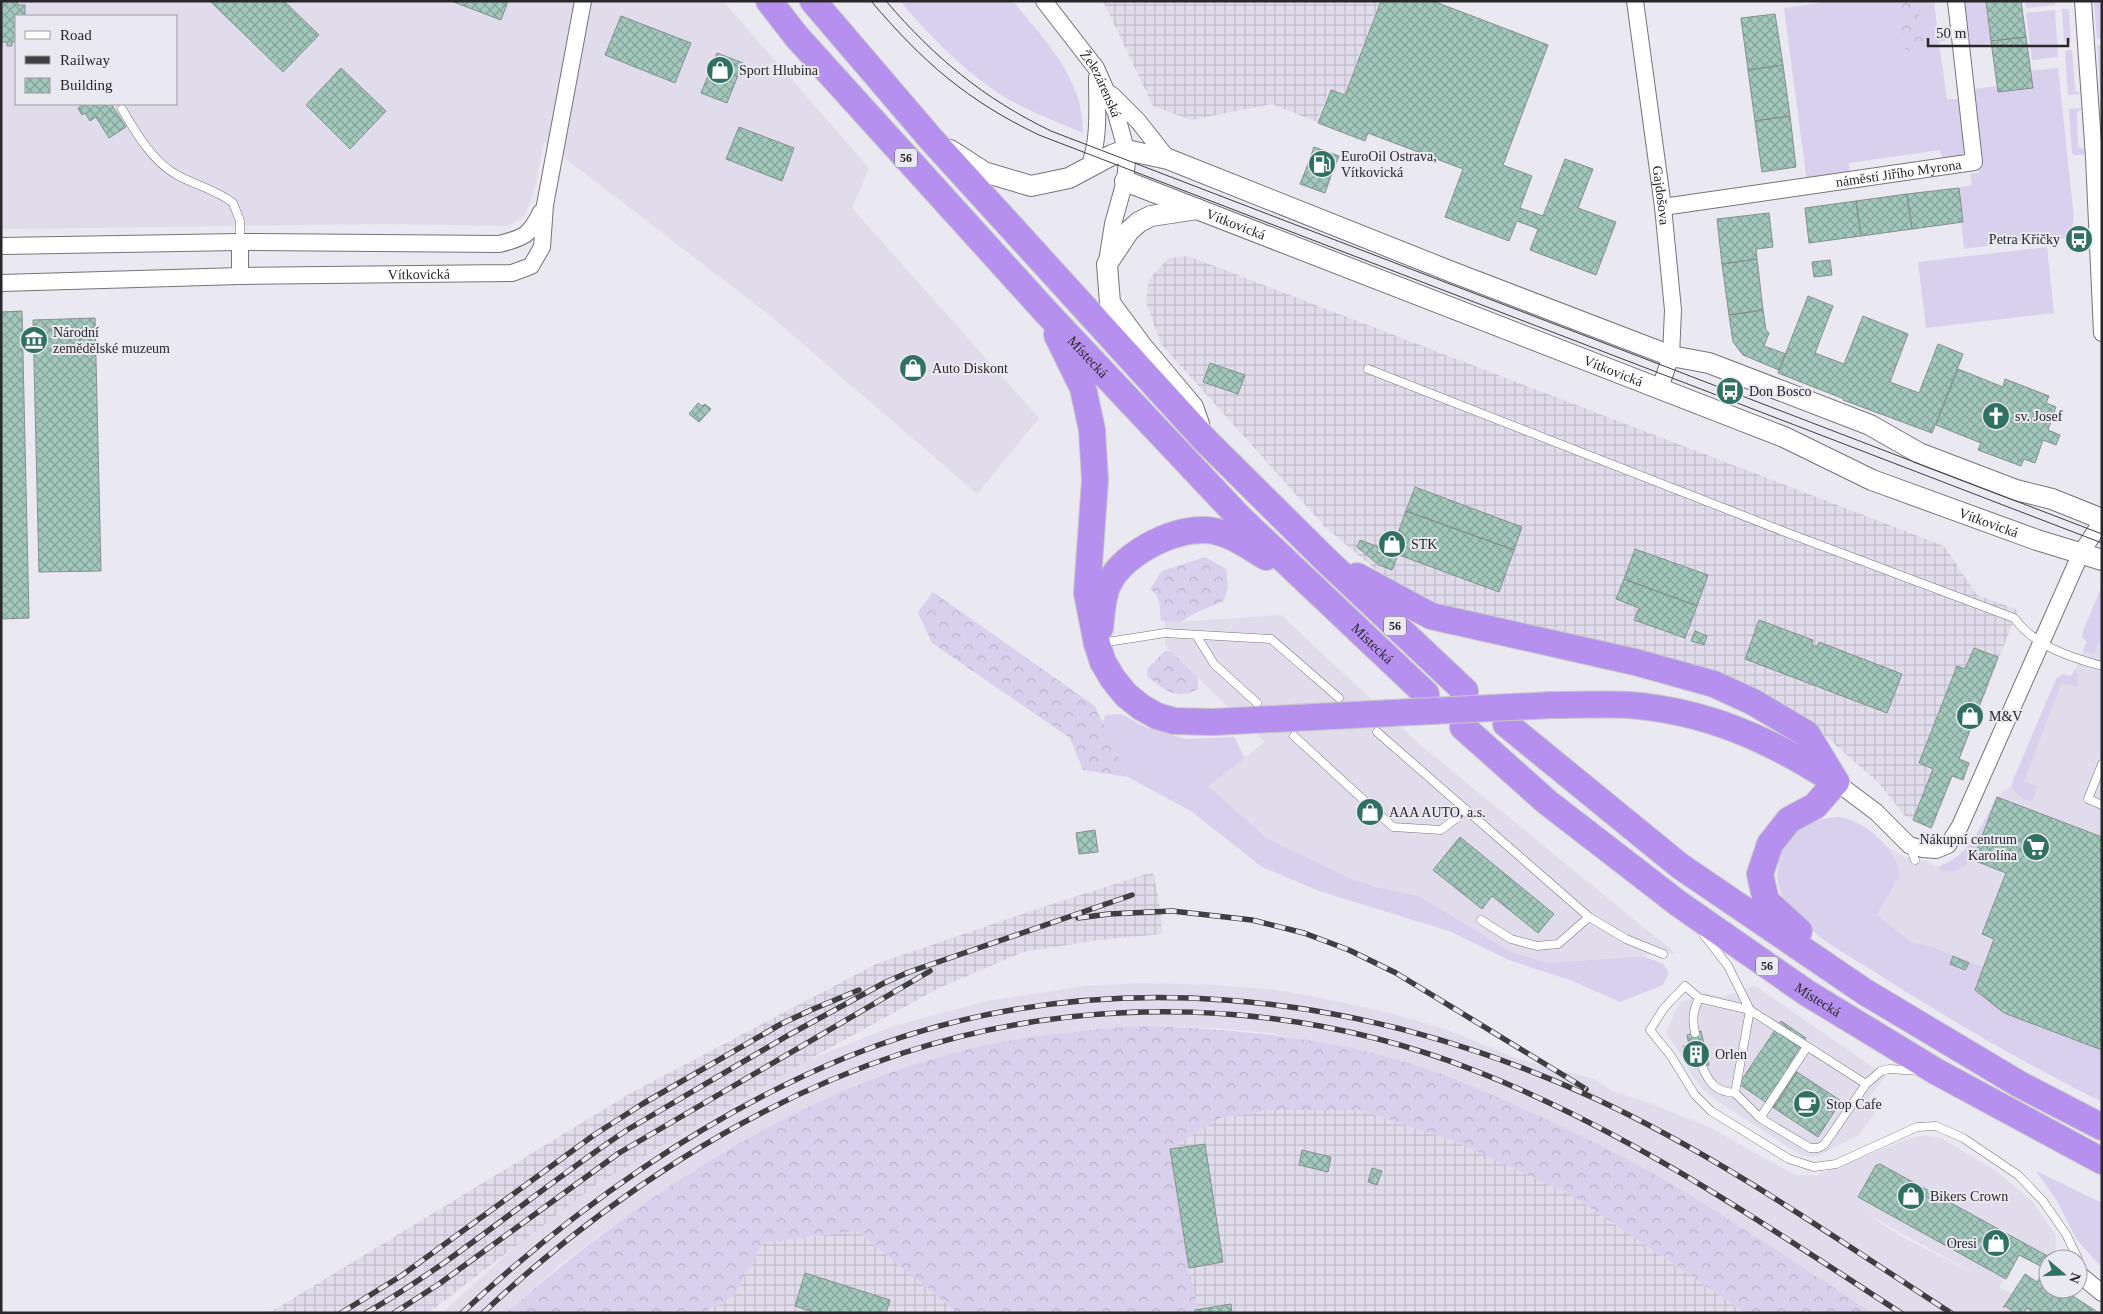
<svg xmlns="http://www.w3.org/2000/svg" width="2103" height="1314" viewBox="0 0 2103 1314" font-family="Georgia,serif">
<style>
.built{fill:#e0dceb;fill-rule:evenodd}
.industrial{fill:url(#industrial-grid)}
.grass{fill:#d9d0ed}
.forest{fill:url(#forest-crowns)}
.building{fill:url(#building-cross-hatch);stroke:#86908d}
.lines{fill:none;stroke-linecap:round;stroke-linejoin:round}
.service-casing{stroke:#76737b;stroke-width:9}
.minor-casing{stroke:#76737b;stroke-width:18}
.tertiary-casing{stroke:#76737b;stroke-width:22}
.trunk-casing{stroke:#c7c7c8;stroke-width:28}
.service{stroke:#fff;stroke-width:8}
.minor{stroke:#fff;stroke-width:16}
.tertiary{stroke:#fff;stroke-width:20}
.trunk{stroke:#b690ee;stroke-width:26}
.tram{stroke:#3f3e41;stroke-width:1}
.rail-casing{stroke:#3f3e41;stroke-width:5.5}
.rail{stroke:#eae8f0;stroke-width:4;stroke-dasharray:11;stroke-linecap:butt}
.trunk-bridge-casing{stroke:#c7c7c8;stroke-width:28;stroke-linecap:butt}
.trunk-bridge{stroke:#b690ee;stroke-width:26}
.labels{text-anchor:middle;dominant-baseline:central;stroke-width:4;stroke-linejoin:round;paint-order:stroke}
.shield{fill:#eae8f0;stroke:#626165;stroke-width:1}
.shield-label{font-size:12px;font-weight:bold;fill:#28272a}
.poi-label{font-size:14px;fill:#28272a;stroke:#eae8f0;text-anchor:start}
.street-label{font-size:14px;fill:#28272a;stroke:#eae8f0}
</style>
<defs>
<pattern id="industrial-grid" width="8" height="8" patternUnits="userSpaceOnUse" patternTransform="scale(1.25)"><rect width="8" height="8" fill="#e0dceb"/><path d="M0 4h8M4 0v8" fill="none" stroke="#c0bdca"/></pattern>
<pattern id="forest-crowns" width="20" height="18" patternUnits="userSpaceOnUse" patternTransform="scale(1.25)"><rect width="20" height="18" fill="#d9d0ed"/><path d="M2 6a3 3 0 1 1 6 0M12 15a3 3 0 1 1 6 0" fill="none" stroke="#bab3cb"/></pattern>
<pattern id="building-cross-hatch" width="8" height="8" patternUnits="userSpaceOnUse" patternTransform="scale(1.25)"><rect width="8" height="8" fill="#a2c8bc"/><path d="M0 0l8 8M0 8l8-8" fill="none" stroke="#84a299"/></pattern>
</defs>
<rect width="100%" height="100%" fill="#eae8f0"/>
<!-- built -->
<path class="built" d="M 1,1 L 723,1 L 869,168 L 852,208 L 1039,418 L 977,494 L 773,318 L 544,142 L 534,191 L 525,215 L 509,226 L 386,224 L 1,229 ZM 16,16 L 176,16 L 176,104 L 16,104 Z
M 1281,615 L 1419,744 L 1675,953 L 1549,963 L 1511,952 L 1419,896 L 1376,887 L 1350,878 L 1268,839 L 1208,786 L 1265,742 L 1170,651 L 1165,645 L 1165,621 L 1180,622 Z
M 2097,640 L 2102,642 L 2102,1050 L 2004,1013 L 1975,990 L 1983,967 L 1927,945 L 1912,944 L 1877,915 L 1894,886 L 1895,880 L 1899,881 L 1898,867 L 1882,844 L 1905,857 L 1925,861 L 1940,867 L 1953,862 L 1971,845 L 1997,797 L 2013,784 L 2056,684 L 2072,677 L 2083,651 L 2093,653 Z
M 1141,983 L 1217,985 L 1276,990 L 1326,999 L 1390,1013 L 1445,1029 L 1516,1058 L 1594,1079 L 1612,1091 L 1649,1103 L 1709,1127 L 1795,1175 L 1817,1175 L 1913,1137 L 1926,1135 L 1941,1138 L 1995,1170 L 2032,1201 L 2056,1235 L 2055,1259 L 2048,1259 L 2048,1270 L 2019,1255 L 1999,1287 L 2012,1294 L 2025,1274 L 2037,1282 L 2041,1276 L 2048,1280 L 2048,1289 L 2062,1289 L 2099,1313 L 1872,1313 L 1692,1197 L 1640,1167 L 1556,1124 L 1431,1070 L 1380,1055 L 1270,1033 L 1214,1028 L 1142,1026 L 1044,1035 L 996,1044 L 908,1067 L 861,1085 L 779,1122 L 689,1173 L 608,1229 L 559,1266 L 506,1313 L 442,1313 L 532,1232 L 626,1164 L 803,1062 L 894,1026 L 987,1001 L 1085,986 ZM 1864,1212 L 1972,1272 L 1973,1273 L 1900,1236 Z
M 1755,986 L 1886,1076 L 1863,1105 L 1875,1113 L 1859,1135 L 1818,1156 L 1810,1157 L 1799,1154 L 1713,1098 L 1702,1089 L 1691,1074 L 1678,1050 L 1666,1033 L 1677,1007 L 1681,1002 L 1705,993 L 1723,997 Z"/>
<!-- industrial -->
<path class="industrial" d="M 1103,1 L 1380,1 L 1344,95 L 1329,90 L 1317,122 L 1272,104 L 1191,120 L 1153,106 Z
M 1188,256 L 1944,546 L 1977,595 L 2018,610 L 1932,829 L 1904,815 L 1879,783 L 1816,728 L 1423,601 L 1382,575 L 1325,527 L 1161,344 L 1146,302 L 1149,279 L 1169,258 Z
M 1153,872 L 1161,912 L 1162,934 L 1099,940 L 1023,952 L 939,988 L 815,1056 L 600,1182 L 428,1313 L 269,1313 L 631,1093 L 876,964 L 1049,905 Z
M 1271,1110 L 1359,1110 L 1454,1141 L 1571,1195 L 1746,1313 L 1199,1313 L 1188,1266 L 1171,1148 L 1220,1118 Z
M 857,1231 L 958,1313 L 702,1313 L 734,1296 L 763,1243 Z"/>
<!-- grass -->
<path class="grass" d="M 900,1 L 1013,1 C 1045,41 1084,79 1083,133 C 1055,121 1015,106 991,88 C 957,64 927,33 900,1 Z
M 1818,1 L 1934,1 L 1937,26 L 1950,26 L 1951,39 L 1939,42 L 1947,99 L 1962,99 L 1968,147 L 1960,158 L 1943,161 L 1940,150 L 1849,163 L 1849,174 L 1807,182 L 1784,8 L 1818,3 Z
M 1963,1 L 1986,1 L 1991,44 L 1970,46 Z
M 2025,1 L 2055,1 L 2055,5 L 2026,8 Z
M 2094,1 L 2102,1 L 2102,39 L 2097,39 Z
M 2062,9 L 2069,9 L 2071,43 L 2064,41 Z
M 2055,10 L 2058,57 L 2032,60 L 2026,13 Z
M 2097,45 L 2102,45 L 2102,114 Z
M 2067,50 L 2072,50 L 2075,90 L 2081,94 L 2068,95 L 2065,52 Z
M 2058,68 L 2074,218 L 2070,238 L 2024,241 L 1964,249 L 1958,188 L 1972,185 L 1970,174 L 1979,173 L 1973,89 L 1996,86 L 1997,91 L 2030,86 L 2028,71 Z
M 2082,108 L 2077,113 L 2078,146 L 2085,150 L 2084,155 L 2074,155 L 2072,153 L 2069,109 Z
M 2047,247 L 2054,313 L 1926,328 L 1918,262 Z
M 2102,586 L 2102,642 L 2098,643 L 2094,654 L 2083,651 L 2087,642 L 2082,637 L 2083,631 Z
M 2075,670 C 2080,676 2078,680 2077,687 L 2063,683 L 2061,684 L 2024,781 L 2037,787 L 2032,802 C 2020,797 2010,794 2013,780 L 2056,679 L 2063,674 L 2071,676 Z
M 1121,714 L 1145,727 L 1186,739 L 1234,737 L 1245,758 L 1208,786 L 1268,839 L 1350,878 L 1376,887 L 1419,896 L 1511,952 L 1549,963 L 1643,956 L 1663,964 L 1669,973 L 1663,985 L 1620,1002 L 1570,980 L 1509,960 L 1449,931 L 1319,891 L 1262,867 L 1191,811 L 1128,777 L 1102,722 L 1106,715 Z
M 1996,799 C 1987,823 1976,882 1940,870 L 1939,866 C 1969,857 1982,824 1996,799 Z
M 1840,817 C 1868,823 1900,850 1900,881 L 1895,880 L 1894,886 L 1877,915 L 1912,943 L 1927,945 L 1984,967 L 1975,990 L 2004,1013 L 2102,1050 L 2102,1102 C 2024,1063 1948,1019 1875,972 C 1843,952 1804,932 1784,899 C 1773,881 1777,858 1788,842 C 1800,823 1820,818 1840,817 Z
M 2036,1171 L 2102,1203 L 2102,1268 L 2077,1240 L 2057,1201 Z"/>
<!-- forest -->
<path class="forest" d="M 1903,1 L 1911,1 C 1920,18 1934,35 1916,51 C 1905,52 1899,45 1896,36 Z
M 1205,557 L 1226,569 L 1228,588 L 1224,601 L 1197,612 L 1180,622 L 1161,621 C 1160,609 1161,596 1150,589 L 1162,571 Z
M 933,592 L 1095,706 L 1128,777 L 1083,770 L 1070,738 L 932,643 L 918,612 Z
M 1165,651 L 1170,651 L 1198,678 L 1198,689 C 1176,701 1165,690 1147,676 L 1148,668 Z
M 1142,1026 C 1241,1029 1336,1038 1430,1070 C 1460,1080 1490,1094 1519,1107 C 1579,1134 1638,1163 1693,1197 C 1754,1235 1813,1274 1872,1313 L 1746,1313 L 1571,1195 L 1454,1141 L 1359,1110 L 1271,1110 L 1220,1118 L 1171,1148 L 1188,1266 L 1199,1313 L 958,1313 L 857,1231 L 763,1243 L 734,1296 L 702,1313 L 506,1313 C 646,1190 811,1081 996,1043 C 1044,1034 1093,1029 1142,1026 Z"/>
<!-- building -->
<path class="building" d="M 1,1 L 17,1 L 18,5 L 25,5 L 25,16 L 16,16 L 16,41 L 12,42 L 12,46 L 7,46 L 7,42 L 1,42 Z
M 210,1 L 284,1 L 319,35 L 283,72 Z
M 451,1 L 507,1 L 507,4 L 501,20 Z
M 1381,1 L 1433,1 L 1548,45 L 1503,165 L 1532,176 L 1520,208 L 1543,216 L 1565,159 L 1593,169 L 1578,208 L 1616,222 L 1596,275 L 1530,250 L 1538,229 L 1517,221 L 1509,241 L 1445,217 L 1463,169 L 1368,133 L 1365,141 L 1318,123 L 1331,90 L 1345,95 Z
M 1986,1 L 2021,1 L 2026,37 L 1991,41 Z
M 1775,14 L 1783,65 L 1748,70 L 1741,18 Z
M 621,16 L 691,43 L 675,83 L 605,55 Z
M 2026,37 L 2033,88 L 1998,92 L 1991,41 Z
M 717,53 L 743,63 L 727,103 L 701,93 Z
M 1783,65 L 1790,116 L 1755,121 L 1748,70 Z
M 341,68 L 386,111 L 350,149 L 306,105 Z
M 79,104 L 111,104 L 126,127 L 109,138 L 96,117 L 90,121 L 85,113 L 82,115 L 78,108 L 81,106 Z
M 1790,116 L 1796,167 L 1762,172 L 1755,121 Z
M 739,127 L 794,148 L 782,181 L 726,159 Z
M 1314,147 L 1339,156 L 1332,173 L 1308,164 Z
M 1308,164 L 1332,173 L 1325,193 L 1300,184 Z
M 1959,188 L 1963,222 L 1912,229 L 1907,194 Z
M 1907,194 L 1912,229 L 1861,236 L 1856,201 Z
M 1856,201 L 1861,236 L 1809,243 L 1805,208 Z
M 1769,213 L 1773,247 L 1756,249 L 1757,259 L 1722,264 L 1717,219 Z
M 1757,259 L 1763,310 L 1729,315 L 1722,264 Z
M 1830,260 L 1832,275 L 1814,277 L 1812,262 Z
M 1808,296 L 1833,306 L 1815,353 L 1844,364 L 1863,316 L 1908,334 L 1890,382 L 1919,393 L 1938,344 L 1963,354 L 1932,433 L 1843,400 L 1844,399 L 1778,373 Z
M 1763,310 L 1766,330 L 1769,333 L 1764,346 L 1786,354 L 1779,370 L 1743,355 L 1733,342 L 1729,315 Z
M 22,311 L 29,618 L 1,619 L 1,312 Z
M 95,318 L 101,571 L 39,572 L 33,320 Z
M 1210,363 L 1245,375 L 1238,394 L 1203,382 Z
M 1958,369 L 2003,387 L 2005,379 L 2049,396 L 2046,403 L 2056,407 L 2048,430 L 2060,435 L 2056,445 L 2043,440 L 2035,463 L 2024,459 L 2021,466 L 1978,450 L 1981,443 L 1936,425 Z
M 698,403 L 702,406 L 705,404 L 711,409 L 699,422 L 689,414 Z
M 1415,487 L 1522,527 L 1514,550 L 1406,511 Z
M 1406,511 L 1514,550 L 1499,592 L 1391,552 Z
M 1393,531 L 1398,533 L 1391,552 L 1398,555 L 1392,570 L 1379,565 L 1357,547 L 1360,540 L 1379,547 L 1377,552 L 1385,554 Z
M 1635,549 L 1708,575 L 1697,606 L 1624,579 Z
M 1624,579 L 1697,606 L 1685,638 L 1634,620 L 1639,608 L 1616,599 Z
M 1759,620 L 1813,640 L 1812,645 L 1817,647 L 1819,642 L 1902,674 L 1887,713 L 1745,659 Z
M 1695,631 L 1707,636 L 1704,645 L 1691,641 Z
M 1974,648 L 1998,657 L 1959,759 L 1969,763 L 1963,780 L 1952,776 L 1931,828 L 1913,820 L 1933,769 L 1919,763 L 1957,666 L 1965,669 Z
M 1997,797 L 2102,837 L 2102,1050 L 2004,1013 L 1975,990 L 1994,939 L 1982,934 L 2006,873 L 1973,860 Z
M 1095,830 L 1098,852 L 1079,854 L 1076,833 Z
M 1460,837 L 1554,914 L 1538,933 L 1492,896 L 1482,909 L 1433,870 Z
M 1953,956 L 1969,963 L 1965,970 L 1950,964 Z
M 1781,1021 L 1806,1038 L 1788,1066 L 1797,1072 L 1774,1108 L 1739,1084 Z
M 1701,1031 L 1709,1065 L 1695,1068 L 1693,1062 L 1687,1063 L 1683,1046 L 1689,1045 L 1687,1035 Z
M 1797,1072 L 1841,1101 L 1818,1137 L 1774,1108 Z
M 1205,1144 L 1223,1262 L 1189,1268 L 1170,1149 Z
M 1302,1150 L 1331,1157 L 1328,1172 L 1299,1165 Z
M 1880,1164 L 2053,1259 L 2048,1259 L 2048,1270 L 2019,1255 L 2006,1279 L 1858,1197 L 1876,1165 Z
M 1372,1168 L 1382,1171 L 1377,1185 L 1368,1182 Z
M 805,1273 L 890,1300 L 886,1313 L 815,1313 L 795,1306 Z
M 2025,1274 L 2037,1282 L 2041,1276 L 2048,1280 L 2048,1289 L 2062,1289 L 2099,1313 L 2034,1313 L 2027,1308 L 2024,1313 L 2015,1313 L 2005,1306 L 2003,1308 Z
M 1231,1304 L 1232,1313 L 1196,1313 L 1195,1310 Z"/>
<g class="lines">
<!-- service casing -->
<g class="service-casing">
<path id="service" d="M 122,109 C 136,133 152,161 177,175 C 195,185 217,190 233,203 L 240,221 L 240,242
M 1368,369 L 1785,532 L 2014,618 C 2035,646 2069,657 2102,666
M 1196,635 L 1214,664 L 1257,703
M 1101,643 L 1165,633 L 1271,639 L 1339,698
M 1377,732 L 1589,917 L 1626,939 L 1663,954
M 1294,736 L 1393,827 L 1441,830 L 1467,810
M 2102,764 L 2088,799 L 2102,805
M 1910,847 L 1915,860
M 1481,920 L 1511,939 L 1537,946 L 1558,944 L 1589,917
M 1704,935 L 1728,966 L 1750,1010 L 1866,1084 L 1881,1071 L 1889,1069 L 1920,1071
M 1695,1033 C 1692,1019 1693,1011 1699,998
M 1702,1066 C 1709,1083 1716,1092 1735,1093
M 1866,1084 L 1824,1145 L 1818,1148 L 1810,1148 L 1760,1118 L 1735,1093 L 1750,1010 L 1699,998 L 1685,986 L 1664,1008 L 1650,1030 L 1671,1056 L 1695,1095 L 1711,1111 L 1789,1159 L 1814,1167 L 1836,1164 L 1917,1127 L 1936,1126 L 1963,1138 L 2018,1175 L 2043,1201 L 2066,1234 L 2078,1259
M 1760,1118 L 1807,1047"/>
</g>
<!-- minor casing -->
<g class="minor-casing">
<g id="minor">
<path id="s1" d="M 1044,1 L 1096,68 L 1116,113 L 1124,142 L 1127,161 L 1125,181 L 1113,224 L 1107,262"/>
<path id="s2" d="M 1635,1 L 1663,207 L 1673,310 L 1671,356 L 1660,388"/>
<path d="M 2083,1 L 2094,157 L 2102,333"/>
<path d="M 1112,95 L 1138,121 L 1168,159"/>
<path d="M 1089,167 C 1100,139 1097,108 1097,78"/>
<path id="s3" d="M 1663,207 L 1974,162 L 1956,1"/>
<path d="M 240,242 L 240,276"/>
<path d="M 1,246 L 240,242 L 499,244 C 524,238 530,235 541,212"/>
<path id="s4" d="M 1,283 L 240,276 L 512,273 L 531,266 L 542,247 L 545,205 L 583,1"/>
<path d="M 1836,782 L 1876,812 L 1909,845 L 1923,849 L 1936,850 L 1948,845 L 1960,826 L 2081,553 L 2102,521"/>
<path d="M 2080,1275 L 2102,1293"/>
</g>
</g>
<!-- tertiary casing -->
<g class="tertiary-casing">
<g id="tertiary">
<path d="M 950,150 L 984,172 L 1031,186 L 1069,178 L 1112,155 L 1126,150 L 1168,159 L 1452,272 L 1671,356 L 1709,363 L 1870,425 L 1919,453 L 2016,490 L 2052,499 L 2102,519"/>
<path id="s5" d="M 1125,181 L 1784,437 L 1872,480 L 2037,540 L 2102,560"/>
<path d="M 1197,209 L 1151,216 L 1139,222 L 1129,231 L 1107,264 L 1110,303 L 1141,345 L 1193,407 L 1199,424"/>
</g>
</g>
<!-- trunk casing -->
<g class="trunk-casing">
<g id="trunk">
<path id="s6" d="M 769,1 L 797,37 L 1046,312 L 1240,518 L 1426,694"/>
<path d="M 813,1 L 931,139 L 1205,440 L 1326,560 L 1465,691"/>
<path d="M 1057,335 L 1083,388 L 1092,430 L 1095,480 L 1087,593 L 1097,644 L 1103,662 L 1113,679 L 1126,695 L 1141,707 L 1157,716 L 1174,721 L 1213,722"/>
<path d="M 1357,576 L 1431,616 L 1635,662 L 1714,684 L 1753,702 L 1807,734 L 1836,782"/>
<path d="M 1100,628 C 1102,614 1102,595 1109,583 C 1124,552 1180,524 1214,531 C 1233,535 1250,547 1266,557"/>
<path d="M 1552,705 C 1577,705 1603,704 1629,705 C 1705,711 1767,738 1831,779"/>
<path d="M 1506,724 L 1680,866 L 1865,992 L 2019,1084 L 2102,1127"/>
<path id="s7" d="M 1463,727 L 1547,802 L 1679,904 L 1807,993 L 1937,1072 L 2102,1161"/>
<path d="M 1799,931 L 1766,901 L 1760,874 L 1770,844 L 1789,820 L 1815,806 L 1836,782"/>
</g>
</g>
<!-- service -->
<use href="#service" class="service"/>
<!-- minor -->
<use href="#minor" class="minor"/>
<!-- tertiary -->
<use href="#tertiary" class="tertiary"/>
<!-- trunk -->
<use href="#trunk" class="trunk"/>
<!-- tram -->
<path class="tram" d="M 871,1 C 923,62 966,100 1039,135 L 2102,543
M 886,1 C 935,58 983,98 1051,131 L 2102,534"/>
<!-- rail casing -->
<g class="rail-casing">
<path id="rail" d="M 1078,918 L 1109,914 L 1172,911 L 1252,920 L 1304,933 L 1349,950 L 1396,973 L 1586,1089
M 341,1313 L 401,1276 L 594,1135 L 644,1103 L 781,1024 L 811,1010 L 859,990
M 366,1313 C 458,1260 538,1189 627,1130 L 787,1036 L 884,983 L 909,972 L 1132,895
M 394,1313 L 439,1284 L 619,1153 L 930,971
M 462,1313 C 572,1210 707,1114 847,1057 C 1092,958 1360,990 1596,1099 C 1721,1157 1835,1238 1951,1313
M 483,1313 C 601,1202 749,1103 903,1053 C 1090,992 1294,999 1476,1071 C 1629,1131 1764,1224 1901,1313"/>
</g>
<!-- rail -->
<use href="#rail" class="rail"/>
<!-- trunk-bridge casing -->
<g class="trunk-bridge-casing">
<path id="trunk-bridge" d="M 1213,722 L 1552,705"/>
</g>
<!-- trunk-bridge -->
<use href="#trunk-bridge" class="trunk-bridge"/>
</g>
<!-- icons -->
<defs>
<g id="shop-disc" transform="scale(1.4375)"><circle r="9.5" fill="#307161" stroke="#eae8f0"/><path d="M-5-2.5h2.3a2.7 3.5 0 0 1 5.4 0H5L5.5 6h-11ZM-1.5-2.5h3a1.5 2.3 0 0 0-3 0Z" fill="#fff"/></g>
<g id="fuel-disc" transform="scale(1.4375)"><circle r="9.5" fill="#307161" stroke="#eae8f0"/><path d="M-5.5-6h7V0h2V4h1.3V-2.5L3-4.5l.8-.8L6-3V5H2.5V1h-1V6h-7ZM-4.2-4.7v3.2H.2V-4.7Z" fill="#fff"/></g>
<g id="bus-disc" transform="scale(1.4375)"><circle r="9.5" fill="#307161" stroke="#eae8f0"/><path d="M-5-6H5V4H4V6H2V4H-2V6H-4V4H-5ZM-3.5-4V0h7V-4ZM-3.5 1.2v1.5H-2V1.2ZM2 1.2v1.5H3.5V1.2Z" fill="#fff"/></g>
<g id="museum-disc" transform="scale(1.4375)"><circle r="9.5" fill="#307161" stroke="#eae8f0"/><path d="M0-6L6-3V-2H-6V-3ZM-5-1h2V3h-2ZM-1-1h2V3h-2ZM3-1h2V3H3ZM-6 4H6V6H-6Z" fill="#fff"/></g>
<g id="church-disc" transform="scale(1.4375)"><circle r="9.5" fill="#307161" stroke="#eae8f0"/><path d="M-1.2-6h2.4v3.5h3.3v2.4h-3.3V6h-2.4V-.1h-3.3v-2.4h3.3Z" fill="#fff"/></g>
<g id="supermarket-disc" transform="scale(1.4375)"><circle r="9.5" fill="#307161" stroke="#eae8f0"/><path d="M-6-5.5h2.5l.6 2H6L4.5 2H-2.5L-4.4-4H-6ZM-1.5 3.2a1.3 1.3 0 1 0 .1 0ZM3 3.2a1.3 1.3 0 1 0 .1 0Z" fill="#fff"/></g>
<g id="building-disc" transform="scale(1.4375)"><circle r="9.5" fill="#307161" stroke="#eae8f0"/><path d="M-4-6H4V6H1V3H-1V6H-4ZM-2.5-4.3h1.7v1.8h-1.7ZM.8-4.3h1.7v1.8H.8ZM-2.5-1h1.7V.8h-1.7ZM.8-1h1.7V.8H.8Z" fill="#fff"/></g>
<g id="cafe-disc" transform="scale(1.4375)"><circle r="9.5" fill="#307161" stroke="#eae8f0"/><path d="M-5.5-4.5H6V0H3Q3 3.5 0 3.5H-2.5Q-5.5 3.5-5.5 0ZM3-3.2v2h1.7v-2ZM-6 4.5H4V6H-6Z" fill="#fff"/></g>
</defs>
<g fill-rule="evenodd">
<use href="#shop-disc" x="720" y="70"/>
<use href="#fuel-disc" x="1322" y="164"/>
<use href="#bus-disc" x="2079" y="239"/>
<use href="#museum-disc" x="34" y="340"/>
<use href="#shop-disc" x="913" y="368"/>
<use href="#bus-disc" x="1730" y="391"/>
<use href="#church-disc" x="1996" y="416"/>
<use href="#shop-disc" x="1392" y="544"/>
<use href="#shop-disc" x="1970" y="716"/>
<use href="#shop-disc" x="1370" y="812"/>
<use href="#supermarket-disc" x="2036" y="847"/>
<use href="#building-disc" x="1696" y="1054"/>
<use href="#cafe-disc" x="1807" y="1104"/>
<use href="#shop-disc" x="1911" y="1196"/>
<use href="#shop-disc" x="1996" y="1243"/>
</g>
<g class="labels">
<!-- shield labels -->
<g class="shield">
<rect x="895" y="148.5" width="22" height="19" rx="4"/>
<rect x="1384" y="616.5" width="22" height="19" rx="4"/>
<rect x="1756" y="956.5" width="22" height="19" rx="4"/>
</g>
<g class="shield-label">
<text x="906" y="158">56</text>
<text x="1395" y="626">56</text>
<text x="1767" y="966">56</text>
</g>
<!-- poi labels -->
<g class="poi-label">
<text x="739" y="70">Sport Hlubina</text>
<text x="1341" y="156">EuroOil Ostrava,<tspan x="1341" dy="16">Vítkovická</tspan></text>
<text x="2060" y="239" text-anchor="end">Petra Křičky</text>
<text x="53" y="332">Národní<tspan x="53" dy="16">zemědělské muzeum</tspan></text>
<text x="932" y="368">Auto Diskont</text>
<text x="1749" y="391">Don Bosco</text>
<text x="2015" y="416">sv. Josef</text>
<text x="1411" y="544">STK</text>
<text x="1989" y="716">M&amp;V</text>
<text x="1389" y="812">AAA AUTO, a.s.</text>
<text x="2017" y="839" text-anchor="end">Nákupní centrum<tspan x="2017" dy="16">Karolína</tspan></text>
<text x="1715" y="1054">Orlen</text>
<text x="1826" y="1104">Stop Cafe</text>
<text x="1930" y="1196">Bikers Crown</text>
<text x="1977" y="1243" text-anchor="end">Oresi</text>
</g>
<!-- street labels -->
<g class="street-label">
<text stroke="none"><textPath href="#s1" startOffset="101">Železárenská</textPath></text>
<text stroke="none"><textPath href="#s3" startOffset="238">náměstí Jiřího Myrona</textPath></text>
<text stroke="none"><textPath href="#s2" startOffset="196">Gajdošova</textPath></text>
<text stroke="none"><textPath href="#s5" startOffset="119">Vítkovická</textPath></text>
<text stroke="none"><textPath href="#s4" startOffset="418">Vítkovická</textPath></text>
<text stroke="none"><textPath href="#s6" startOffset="478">Místecká</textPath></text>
<text stroke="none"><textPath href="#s5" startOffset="524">Vítkovická</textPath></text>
<text stroke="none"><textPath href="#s5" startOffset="929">Vítkovická</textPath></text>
<text stroke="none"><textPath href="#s6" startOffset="882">Místecká</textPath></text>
<text stroke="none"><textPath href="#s7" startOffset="448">Místecká</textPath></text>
</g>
</g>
<!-- border -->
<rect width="2103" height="1314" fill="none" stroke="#28272a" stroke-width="5"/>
<!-- legend -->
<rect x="15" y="15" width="162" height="90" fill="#eae8f0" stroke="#9c9ba1"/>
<rect x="25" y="31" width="25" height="8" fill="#ffffff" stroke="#9c9ba1"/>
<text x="60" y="40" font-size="15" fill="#28272a">Road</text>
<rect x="25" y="56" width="25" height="8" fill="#3f3e41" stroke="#9c9ba1"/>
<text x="60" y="65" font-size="15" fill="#28272a">Railway</text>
<rect x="25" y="78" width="25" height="15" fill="url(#building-cross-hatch)" stroke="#9c9ba1"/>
<text x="60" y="90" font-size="15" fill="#28272a">Building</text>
<!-- north arrow -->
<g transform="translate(2063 1274) rotate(109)"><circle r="24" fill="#eae8f0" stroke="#9c9ba1"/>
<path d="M0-4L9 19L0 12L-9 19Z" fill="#307161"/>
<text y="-8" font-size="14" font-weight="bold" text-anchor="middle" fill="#28272a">N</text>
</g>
<!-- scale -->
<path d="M1928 38v8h140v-8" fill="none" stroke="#28272a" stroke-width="2.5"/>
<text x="1936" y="38" font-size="15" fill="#28272a" stroke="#eae8f0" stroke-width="4" paint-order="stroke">50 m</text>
</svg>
